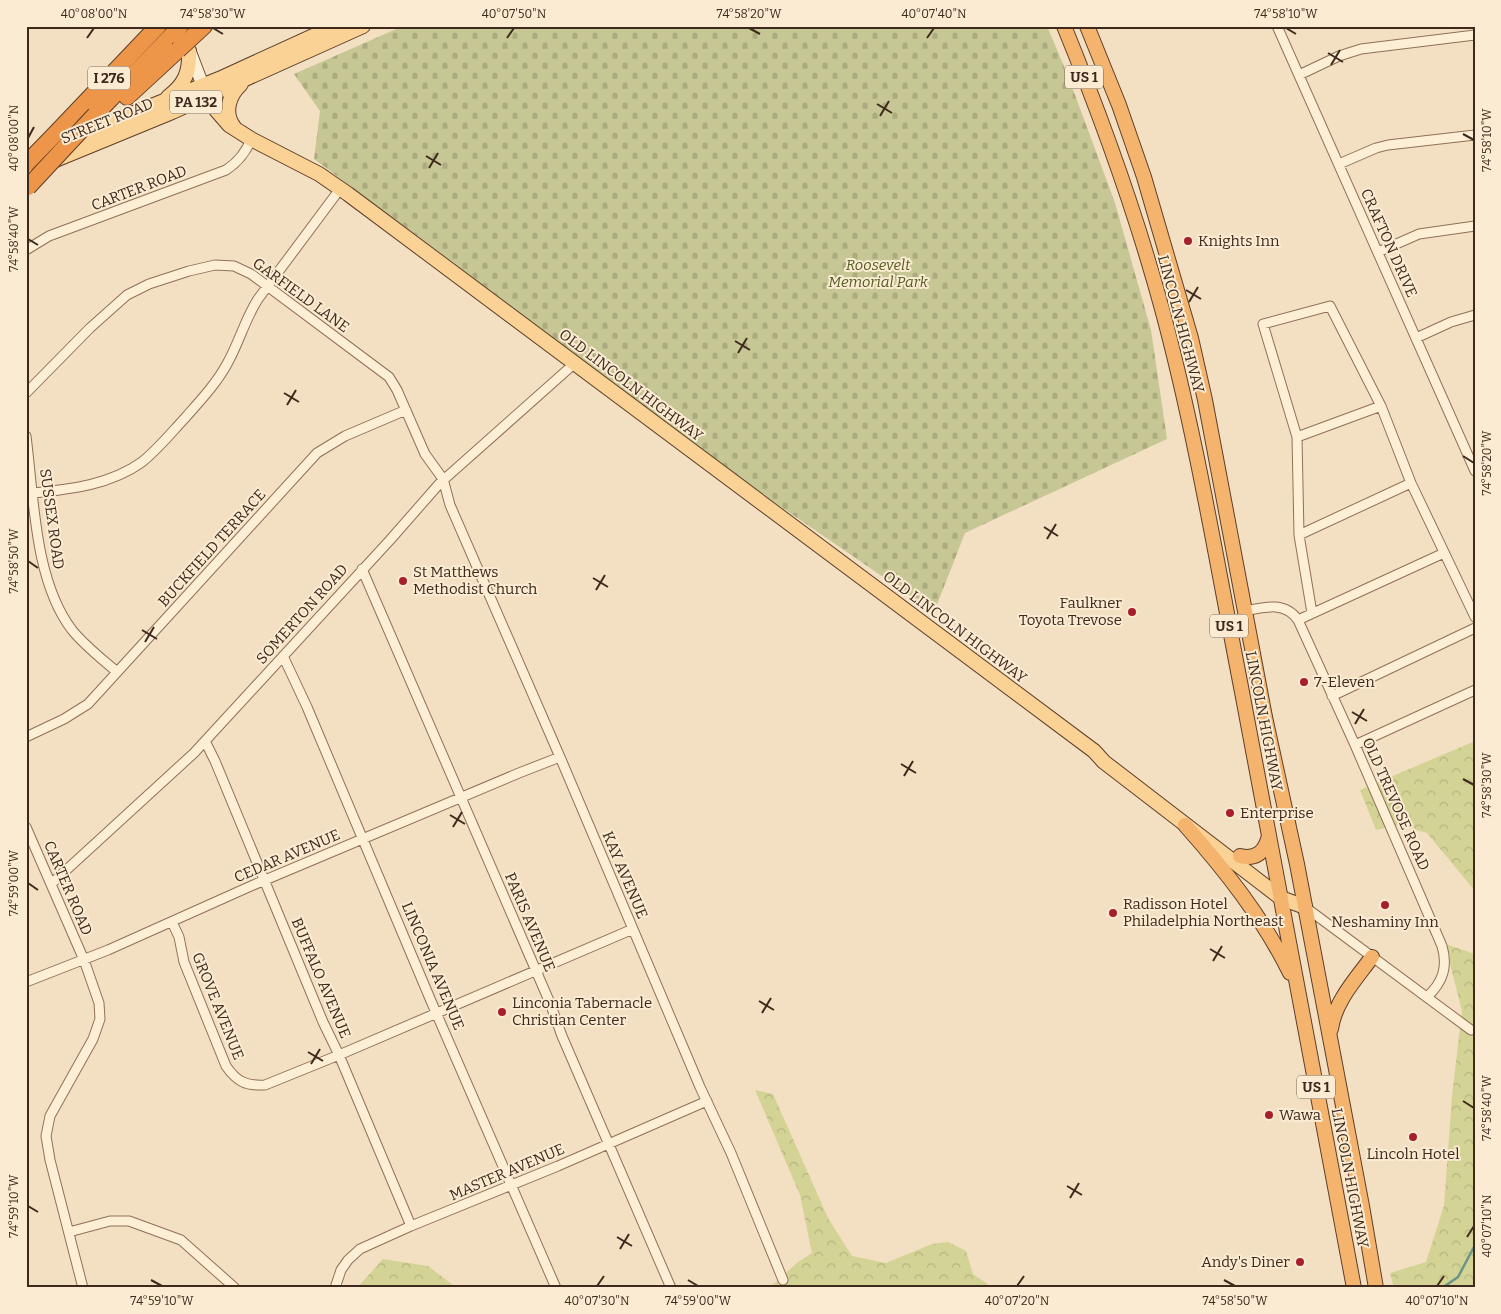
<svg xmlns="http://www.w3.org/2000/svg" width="1501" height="1314" viewBox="0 0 1501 1314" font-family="Bitter,serif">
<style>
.forest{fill:url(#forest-crowns)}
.cemetery{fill:url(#cemetery-stones)}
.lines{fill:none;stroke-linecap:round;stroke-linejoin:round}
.stream{stroke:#6a9587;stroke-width:2.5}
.minor-casing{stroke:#907056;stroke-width:11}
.secondary-casing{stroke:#725139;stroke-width:14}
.primary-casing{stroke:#5d3e2b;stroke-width:16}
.trunk-casing{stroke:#5d3e2b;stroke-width:16}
.motorway-casing{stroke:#5d3e2b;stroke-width:18}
.minor{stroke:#fdeed6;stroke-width:9}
.secondary{stroke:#fdeed6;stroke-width:12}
.primary{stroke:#fbd295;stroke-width:14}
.trunk{stroke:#f4b46e;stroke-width:14}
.motorway{stroke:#ed9548;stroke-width:16}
.motorway-bridge-casing{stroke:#5d3e2b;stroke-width:18;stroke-linecap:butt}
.motorway-bridge{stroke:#ed9548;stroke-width:16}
.ticks{fill:none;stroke:#3e291c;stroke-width:2}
.poi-dot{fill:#a71e2c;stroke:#faebd2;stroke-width:2}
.labels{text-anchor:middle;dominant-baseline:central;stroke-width:4;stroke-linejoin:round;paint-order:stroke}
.shield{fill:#faebd2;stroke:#766353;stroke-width:1}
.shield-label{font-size:14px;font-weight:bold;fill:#3e291c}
.street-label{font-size:15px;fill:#3e291c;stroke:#faebd2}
.poi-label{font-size:15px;fill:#3e291c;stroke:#faebd2;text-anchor:start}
.park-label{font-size:15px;font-style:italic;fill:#535d20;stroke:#faebd2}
.neatline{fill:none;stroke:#3e291c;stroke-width:2}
.ticks-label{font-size:12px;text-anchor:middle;fill:#3e291c}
</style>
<defs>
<pattern id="forest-crowns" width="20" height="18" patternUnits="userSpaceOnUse" patternTransform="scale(1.25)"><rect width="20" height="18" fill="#d2d394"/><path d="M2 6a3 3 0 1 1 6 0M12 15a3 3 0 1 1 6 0" fill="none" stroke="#b5b57f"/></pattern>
<pattern id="cemetery-stones" width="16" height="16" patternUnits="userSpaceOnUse" patternTransform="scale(1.25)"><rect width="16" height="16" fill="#c6c794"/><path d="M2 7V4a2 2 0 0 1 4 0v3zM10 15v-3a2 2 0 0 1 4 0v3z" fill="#abab7f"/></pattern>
</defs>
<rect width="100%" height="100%" fill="#f3e0c2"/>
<!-- forest -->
<path class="forest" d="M 1475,741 L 1475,891 L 1427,833 L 1398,825 L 1376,830 L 1360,790 Z
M 1445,944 L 1475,954 L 1475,1288 L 1394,1288 L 1390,1273 L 1426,1262 L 1444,1206 L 1452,1096 L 1462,1011 Z
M 755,1090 L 773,1094 L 828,1218 L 852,1256 L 886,1263 L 932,1244 L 948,1242 L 966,1251 L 973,1274 L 993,1288 L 769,1288 L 798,1262 L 812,1253 L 800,1195 Z
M 383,1259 L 428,1266 L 457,1288 L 357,1288 Z"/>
<!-- cemetery -->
<path class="cemetery" d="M 403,26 L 1047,26 L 1068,76 L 1115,203 L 1151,330 L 1167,439 L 965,533 L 934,612 L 697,449 L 434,248 L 314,159 L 320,111 L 294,74 Z"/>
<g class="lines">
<!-- stream -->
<path class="stream" d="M 1442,1288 L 1458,1277 L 1475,1245"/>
<!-- minor casing -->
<g class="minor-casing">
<path id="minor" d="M 1277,26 L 1475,471
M 1299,75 L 1339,56 L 1361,49 L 1475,35
M 1339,164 L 1376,148 L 1388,145 L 1475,135
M 26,250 L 49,236 L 226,170 C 238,162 246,153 251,139
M 1378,252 L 1419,234 L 1475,226
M 1416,338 L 1451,322 L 1475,315
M 26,393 L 90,328 L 127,295 L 149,284 L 189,271 L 215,265 L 234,266 L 251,274 L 389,377 L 397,390 L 425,454 L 443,479 L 450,505 L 560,757 L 700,1087 L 731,1153 L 783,1280
M 26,436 C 34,497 34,580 72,630 C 85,646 102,659 117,672
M 1297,437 L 1263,324 L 1330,306 L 1381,406 L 1411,483 L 1475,617
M 33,493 C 71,489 110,485 142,462 C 158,449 171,433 185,418 C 200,401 216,384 227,364 C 239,343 245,319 258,299 L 340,189
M 1299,535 L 1411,483
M 362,569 L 550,1003 L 562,1036 L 671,1288
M 1245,611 C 1264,607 1285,601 1298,620 L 1355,745 L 1442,946 C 1448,967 1443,982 1427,997
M 1312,613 L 1299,535 L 1297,437 L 1381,406
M 1298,620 L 1444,553
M 283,656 L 307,707 L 431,1001 L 556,1288
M 1332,696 L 1475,628
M 26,737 L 64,719 L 88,704 L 317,453 L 345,436 L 406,410
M 205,741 L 215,761 L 323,1022 L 339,1055 L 411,1226
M 1355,745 L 1475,690
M 26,827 L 84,960 L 99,1003 L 100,1019 L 93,1039 L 50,1116 L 46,1136 L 50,1160 L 83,1288
M 51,884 L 194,753 L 390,540 L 440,483 L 575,363
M 1305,907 L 1471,1030
M 172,922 L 179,937 L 184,962 L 226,1066 C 237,1082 246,1086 265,1085 L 339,1055 L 633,929
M 26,982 L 108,950 L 251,886 L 519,773 L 560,757
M 69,1232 L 110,1221 L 129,1221 L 181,1240 L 235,1288
M 335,1288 L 341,1270 L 348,1260 L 360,1249 L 411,1226 L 558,1166 L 707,1101"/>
</g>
<!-- secondary casing -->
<g class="secondary-casing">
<path id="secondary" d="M 190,52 L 203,86"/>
</g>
<!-- primary casing -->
<g class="primary-casing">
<path id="primary" d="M 203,86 L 216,110 L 229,125 L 251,139 L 319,174 L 348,194 L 1094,751 L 1104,762 L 1281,898 L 1305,907
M 168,97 C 185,84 190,72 189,51
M 234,127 C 223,113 229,95 241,84
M 39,151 L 219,79 L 335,26
M 26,172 L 172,112 L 363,26"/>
</g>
<!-- trunk casing -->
<g class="trunk-casing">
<path id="trunk" d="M 1064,26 C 1102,119 1136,213 1162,309 C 1196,435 1217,564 1242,692 C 1280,891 1316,1089 1354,1288
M 1087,26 L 1119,105 L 1144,177 L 1191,338 L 1205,400 L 1265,717 L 1297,864 L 1362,1206 L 1376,1288
M 1185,825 C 1225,870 1263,918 1290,973
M 1240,856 C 1257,860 1265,851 1269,836
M 1331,1029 C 1335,1001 1356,979 1372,957"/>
</g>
<!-- motorway casing -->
<g class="motorway-casing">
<path id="motorway" d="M 191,38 L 204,26
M 127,97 L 178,50
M 95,115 L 172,35
M 59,130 L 158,26"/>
</g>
<!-- minor -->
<use href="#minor" class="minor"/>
<!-- secondary -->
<use href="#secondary" class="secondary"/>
<!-- primary -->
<use href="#primary" class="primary"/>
<!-- trunk -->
<use href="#trunk" class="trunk"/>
<!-- motorway -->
<use href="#motorway" class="motorway"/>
<!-- motorway-bridge casing -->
<g class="motorway-bridge-casing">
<path id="motorway-bridge" d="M 172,35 L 180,26
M 178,50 L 191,38
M 26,164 L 59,130
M 28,187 L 95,115"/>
</g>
<!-- motorway-bridge -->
<use href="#motorway-bridge" class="motorway-bridge"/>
</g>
<!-- ticks -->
<path class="ticks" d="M 213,28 L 223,34M 749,28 L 760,34M 1286,28 L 1296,34M 87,38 L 94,28M 507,38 L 514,28M 927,38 L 934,28M 1328,53 L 1343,62M 1331,65 L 1340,50M 877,104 L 892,113M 880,116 L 889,101M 1463,134 L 1474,140M 28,138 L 34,127M 426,156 L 441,165M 429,168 L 438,153M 28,239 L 38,245M 1186,290 L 1201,299M 1189,302 L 1198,287M 735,341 L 750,350M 738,353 L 747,338M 284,393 L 299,402M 287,405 L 296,390M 1463,456 L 1474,463M 1044,527 L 1058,536M 1047,539 L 1056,524M 28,561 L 38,568M 593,578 L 608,587M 596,590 L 605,575M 142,630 L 157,639M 145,642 L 154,627M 1352,712 L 1367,721M 1355,724 L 1364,709M 901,764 L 916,773M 904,776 L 913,761M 1463,779 L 1474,785M 450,815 L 465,824M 453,827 L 462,812M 28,883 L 38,890M 1210,949 L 1225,958M 1213,961 L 1222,946M 759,1001 L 774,1010M 762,1013 L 771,998M 308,1052 L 323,1061M 311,1064 L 320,1049M 1463,1101 L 1474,1108M 1067,1186 L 1082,1195M 1070,1198 L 1079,1183M 28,1206 L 38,1212M 617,1237 L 632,1246M 1467,1237 L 1474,1226M 620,1249 L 629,1234M 151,1280 L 162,1286M 688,1280 L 698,1286M 1224,1280 L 1235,1286M 597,1286 L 604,1276M 1017,1286 L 1024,1276M 1437,1286 L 1444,1276"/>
<!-- markers -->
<g class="poi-dot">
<circle cx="1188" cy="241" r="5"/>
<circle cx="403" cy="581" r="5"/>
<circle cx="1132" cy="612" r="5"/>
<circle cx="1304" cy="682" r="5"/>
<circle cx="1230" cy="813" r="5"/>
<circle cx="1385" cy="905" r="5"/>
<circle cx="1113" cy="913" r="5"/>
<circle cx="502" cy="1012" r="5"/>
<circle cx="1269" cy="1115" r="5"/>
<circle cx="1413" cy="1137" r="5"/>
<circle cx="1300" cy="1262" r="5"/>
</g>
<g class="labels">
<!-- shield labels -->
<g class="shield">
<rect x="1065" y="65.5" width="38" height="23" rx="4"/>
<rect x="88" y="66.5" width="42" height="23" rx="4"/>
<rect x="170" y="90.5" width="52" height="23" rx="4"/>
<rect x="1210" y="614.5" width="38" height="23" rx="4"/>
<rect x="1297" y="1075.5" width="38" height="23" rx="4"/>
</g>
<g class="shield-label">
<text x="1084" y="77">US 1</text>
<text x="109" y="78">I 276</text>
<text x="196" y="102">PA 132</text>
<text x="1229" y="626">US 1</text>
<text x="1316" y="1087">US 1</text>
</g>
<!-- street labels -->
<g class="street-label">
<text transform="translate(107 121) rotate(-22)">STREET ROAD</text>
<text transform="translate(139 188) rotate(-21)">CARTER ROAD</text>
<text transform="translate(1389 243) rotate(66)">CRAFTON DRIVE</text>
<text transform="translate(301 295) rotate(36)">GARFIELD LANE</text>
<text transform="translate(1181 324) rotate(75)">LINCOLN HIGHWAY</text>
<text transform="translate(631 385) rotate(37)">OLD LINCOLN HIGHWAY</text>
<text transform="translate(52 519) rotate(82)">SUSSEX ROAD</text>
<text transform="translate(212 548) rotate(-48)">BUCKFIELD TERRACE</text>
<text transform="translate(302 614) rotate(-48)">SOMERTON ROAD</text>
<text transform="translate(955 627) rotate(37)">OLD LINCOLN HIGHWAY</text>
<text transform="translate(1264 721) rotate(79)">LINCOLN HIGHWAY</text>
<text transform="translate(1396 804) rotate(66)">OLD TREVOSE ROAD</text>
<text transform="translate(287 856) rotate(-23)">CEDAR AVENUE</text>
<text transform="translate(625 875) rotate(67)">KAY AVENUE</text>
<text transform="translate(68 888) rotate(67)">CARTER ROAD</text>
<text transform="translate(530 922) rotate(67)">PARIS AVENUE</text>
<text transform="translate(433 966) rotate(67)">LINCONIA AVENUE</text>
<text transform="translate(321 978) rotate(67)">BUFFALO AVENUE</text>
<text transform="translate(218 1006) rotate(68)">GROVE AVENUE</text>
<text transform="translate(507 1172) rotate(-23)">MASTER AVENUE</text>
<text transform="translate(1350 1178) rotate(79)">LINCOLN HIGHWAY</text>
</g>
<!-- poi labels -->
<g class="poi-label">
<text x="1198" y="241">Knights Inn</text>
<text x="413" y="572">St Matthews<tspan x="413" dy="17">Methodist Church</tspan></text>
<text x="1122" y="603" text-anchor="end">Faulkner<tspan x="1122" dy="17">Toyota Trevose</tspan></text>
<text x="1314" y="682">7-Eleven</text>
<text x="1240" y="813">Enterprise</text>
<text x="1123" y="904">Radisson Hotel<tspan x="1123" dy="17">Philadelphia Northeast</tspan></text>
<text x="1385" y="922" text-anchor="middle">Neshaminy Inn</text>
<text x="512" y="1003">Linconia Tabernacle<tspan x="512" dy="17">Christian Center</tspan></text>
<text x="1279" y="1115">Wawa</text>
<text x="1413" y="1154" text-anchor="middle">Lincoln Hotel</text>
<text x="1290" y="1262" text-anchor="end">Andy's Diner</text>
</g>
<!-- park labels -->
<g class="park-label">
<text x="878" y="265">Roosevelt<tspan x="878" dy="17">Memorial Park</tspan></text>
</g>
</g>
<!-- border -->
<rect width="1501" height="1314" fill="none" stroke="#faebd2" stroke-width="55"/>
<rect x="28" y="28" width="1446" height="1258" class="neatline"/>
<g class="ticks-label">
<text x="94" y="18">40°08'00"N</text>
<text x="213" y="18">74°58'30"W</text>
<text x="514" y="18">40°07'50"N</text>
<text x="749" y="18">74°58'20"W</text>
<text x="934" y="18">40°07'40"N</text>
<text x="1286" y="18">74°58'10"W</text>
<text transform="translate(14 138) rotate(-90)" y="4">40°08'00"N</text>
<text transform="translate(1487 140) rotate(-90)" y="4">74°58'10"W</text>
<text transform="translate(14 239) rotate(-90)" y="4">74°58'40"W</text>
<text transform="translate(1487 463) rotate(-90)" y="4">74°58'20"W</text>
<text transform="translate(14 561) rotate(-90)" y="4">74°58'50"W</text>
<text transform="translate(1487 785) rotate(-90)" y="4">74°58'30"W</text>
<text transform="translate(14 883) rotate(-90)" y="4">74°59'00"W</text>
<text transform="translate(1487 1108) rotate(-90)" y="4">74°58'40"W</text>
<text transform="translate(14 1206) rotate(-90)" y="4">74°59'10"W</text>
<text transform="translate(1487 1226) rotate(-90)" y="4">40°07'10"N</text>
<text x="162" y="1305">74°59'10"W</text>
<text x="597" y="1305">40°07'30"N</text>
<text x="698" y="1305">74°59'00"W</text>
<text x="1017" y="1305">40°07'20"N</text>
<text x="1235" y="1305">74°58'50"W</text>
<text x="1437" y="1305">40°07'10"N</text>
</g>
</svg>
